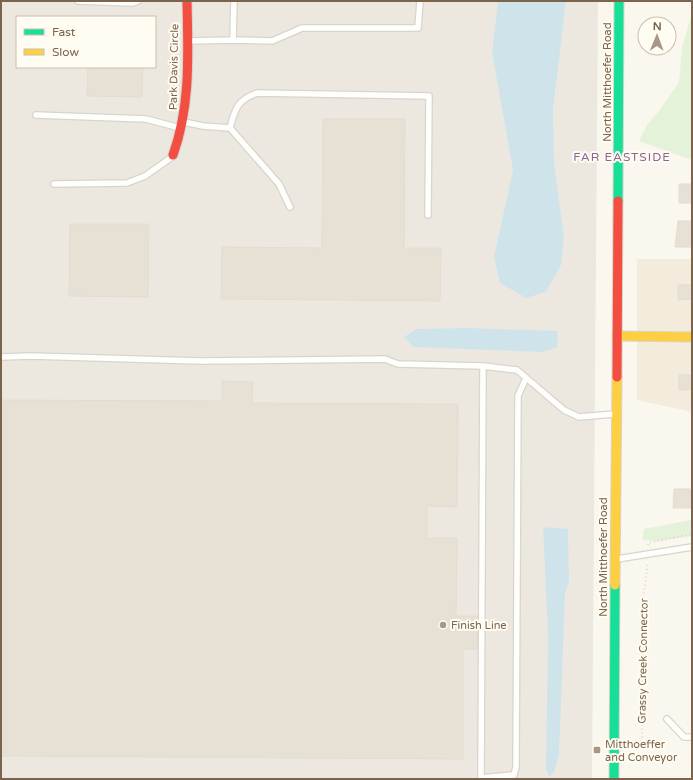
<svg xmlns="http://www.w3.org/2000/svg" width="693" height="780" viewBox="0 0 693 780" font-family="'Varela Round',sans-serif">
<style>
.residential{fill:#f3ecdc}
.industrial{fill:#ede8df;fill-rule:evenodd}
.green{fill:#e3f2d9}
.water{fill:#cfe4ea}
.building{fill:#e7e0d5;stroke:#e3dcd0}
.lines{fill:none;stroke-linecap:round;stroke-linejoin:round}
.lane-casing{stroke:#d9d4cc;stroke-width:8}
.fast-casing{stroke:#d8d3c9;stroke-width:11}
.slow-casing{stroke:#d8d3c9;stroke-width:11}
.jam-casing{stroke:#d8d3c9;stroke-width:11}
.path{stroke:#ddd7cf;stroke-width:2;stroke-dasharray:1 3;stroke-linecap:butt}
.lane{stroke:#fefefc;stroke-width:5.5}
.fast{stroke:#16e098;stroke-width:9}
.slow{stroke:#ffcf43;stroke-width:9}
.jam{stroke:#f24e42;stroke-width:9}
.poi-dot{fill:#a79784;stroke:#fffcf2;stroke-width:1.5}
.labels{text-anchor:middle;dominant-baseline:central;stroke-width:4;stroke-linejoin:round;paint-order:stroke}
.street-label{font-size:11px;fill:#7b644b;stroke:#fffcf2}
.poi-label{font-size:11px;fill:#7b644b;stroke:#fffcf2;text-anchor:start}
.neighbourhood-label{font-size:12px;letter-spacing:1px;fill:#8d6496;stroke:#fffcf2}
</style>
<rect width="100%" height="100%" fill="#faf7ee"/>
<!-- residential -->
<path class="residential" d="M 637,259 L 692,259 L 692,412 L 637,400 Z"/>
<!-- industrial -->
<path class="industrial" d="M 1,1 L 598,1 L 592,779 L 1,779 ZM 17,17 L 155,17 L 155,67 L 17,67 Z"/>
<!-- green -->
<path class="green" d="M 692,13 L 692,160 L 639,141 L 647,125 L 659,111 L 679,82 L 682,48 Z
M 692,520 L 692,536 L 657,541 L 642,540 L 644,529 Z"/>
<!-- water -->
<path class="water" d="M 498,1 L 566,1 L 553,109 L 554,162 L 564,238 L 561,265 L 546,292 L 526,298 L 500,283 L 494,257 L 513,170 L 492,52 Z
M 469,328 L 558,331 L 557,347 L 543,352 L 413,347 L 404,337 L 416,329 Z
M 543,527 L 568,529 L 569,581 L 565,593 L 559,756 L 554,772 L 549,777 L 546,768 L 548,635 Z"/>
<!-- building -->
<path class="building" d="M 88,67 L 143,67 L 142,97 L 87,96 Z
M 323,119 L 405,119 L 404,248 L 441,248 L 440,301 L 221,299 L 222,247 L 322,248 Z
M 679,184 L 692,184 L 692,203 L 679,203 Z
M 678,221 L 692,221 L 692,247 L 675,247 Z
M 70,224 L 149,224 L 148,297 L 69,296 Z
M 678,285 L 692,285 L 692,299 L 678,300 Z
M 679,375 L 692,375 L 692,389 L 679,390 Z
M 222,381 L 253,382 L 252,403 L 458,404 L 457,507 L 427,506 L 427,538 L 457,538 L 456,616 L 478,616 L 477,649 L 463,649 L 463,759 L 1,756 L 1,400 L 222,401 Z
M 674,489 L 690,489 L 692,508 L 673,508 Z"/>
<g class="lines">
<!-- lane casing -->
<g class="lane-casing">
<path id="lane" d="M 78,1 L 133,3 L 138,1
M 233,40 L 272,41 L 302,28 L 418,28 L 420,1
M 189,41 L 233,40 L 234,1
M 36,115 L 146,119 L 180,128
M 184,122 L 203,126 L 230,128 C 235,109 237,100 257,93 L 429,96 L 428,215
M 230,128 L 279,184 L 290,207
M 54,184 L 127,183 L 145,176 L 172,157
M 1,357 L 31,356 L 200,361 L 385,359 L 398,364 L 483,366 L 517,370 L 564,410 L 579,417 L 614,414
M 617,559 L 692,547
M 667,719 L 684,737 L 692,737
M 481,778 L 514,775 L 516,767 L 518,396 L 526,378
M 481,779 L 483,366"/>
</g>
<!-- fast casing -->
<g class="fast-casing">
<path id="fast" d="M 618,201 L 619,1
M 614,779 L 615,585"/>
</g>
<!-- slow casing -->
<g class="slow-casing">
<path id="slow" d="M 617,336 L 692,337
M 615,585 L 617,377"/>
</g>
<!-- jam casing -->
<g class="jam-casing">
<path id="jam" d="M 173,155 C 191,105 188,54 187,1
M 617,377 L 618,201"/>
</g>
<!-- path -->
<path class="path" d="M 648,545 L 648,543 L 692,534
M 628,746 L 639,746 L 642,737 L 642,608 L 648,562"/>
<!-- lane -->
<use href="#lane" class="lane"/>
<!-- fast -->
<use href="#fast" class="fast"/>
<!-- slow -->
<use href="#slow" class="slow"/>
<!-- jam -->
<use href="#jam" class="jam"/>
</g>
<!-- markers -->
<g class="poi-dot">
<circle cx="443" cy="625" r="4"/>
<rect x="593" y="746" width="8" height="8" rx="2"/>
</g>
<g class="labels">
<!-- street labels -->
<g class="street-label">
<text transform="translate(174 67) rotate(-89)">Park Davis Circle</text>
<text transform="translate(607 82) rotate(-90)">North Mitthoefer Road</text>
<text transform="translate(603 557) rotate(-90)">North Mitthoefer Road</text>
<text transform="translate(643 661) rotate(-89)">Grassy Creek Connector</text>
</g>
<!-- poi labels -->
<g class="poi-label">
<text x="451" y="625">Finish Line</text>
<text x="605" y="744">Mitthoeffer<tspan x="605" dy="13">and Conveyor</tspan></text>
</g>
<!-- neighbourhood labels -->
<g class="neighbourhood-label">
<text x="622" y="157">FAR EASTSIDE</text>
</g>
</g>
<!-- border -->
<rect width="693" height="780" fill="none" stroke="#7b644b" stroke-width="4"/>
<!-- legend -->
<rect x="16" y="16" width="140" height="52" fill="#fffcf2" stroke="#cabfaf"/>
<rect x="24" y="29" width="20" height="6" fill="#16e098" stroke="#cabfaf"/>
<text x="52" y="36" font-size="12" fill="#7b644b">Fast</text>
<rect x="24" y="49" width="20" height="6" fill="#ffcf43" stroke="#cabfaf"/>
<text x="52" y="56" font-size="12" fill="#7b644b">Slow</text>
<!-- north arrow -->
<g transform="translate(657 36) rotate(1)"><circle r="19" fill="#fffcf2" stroke="#cabfaf"/>
<path d="M0-3L7 15L0 10L-7 15Z" fill="#a79784"/>
<text y="-6" font-size="11" font-weight="bold" text-anchor="middle" fill="#7b644b">N</text>
</g>
</svg>
